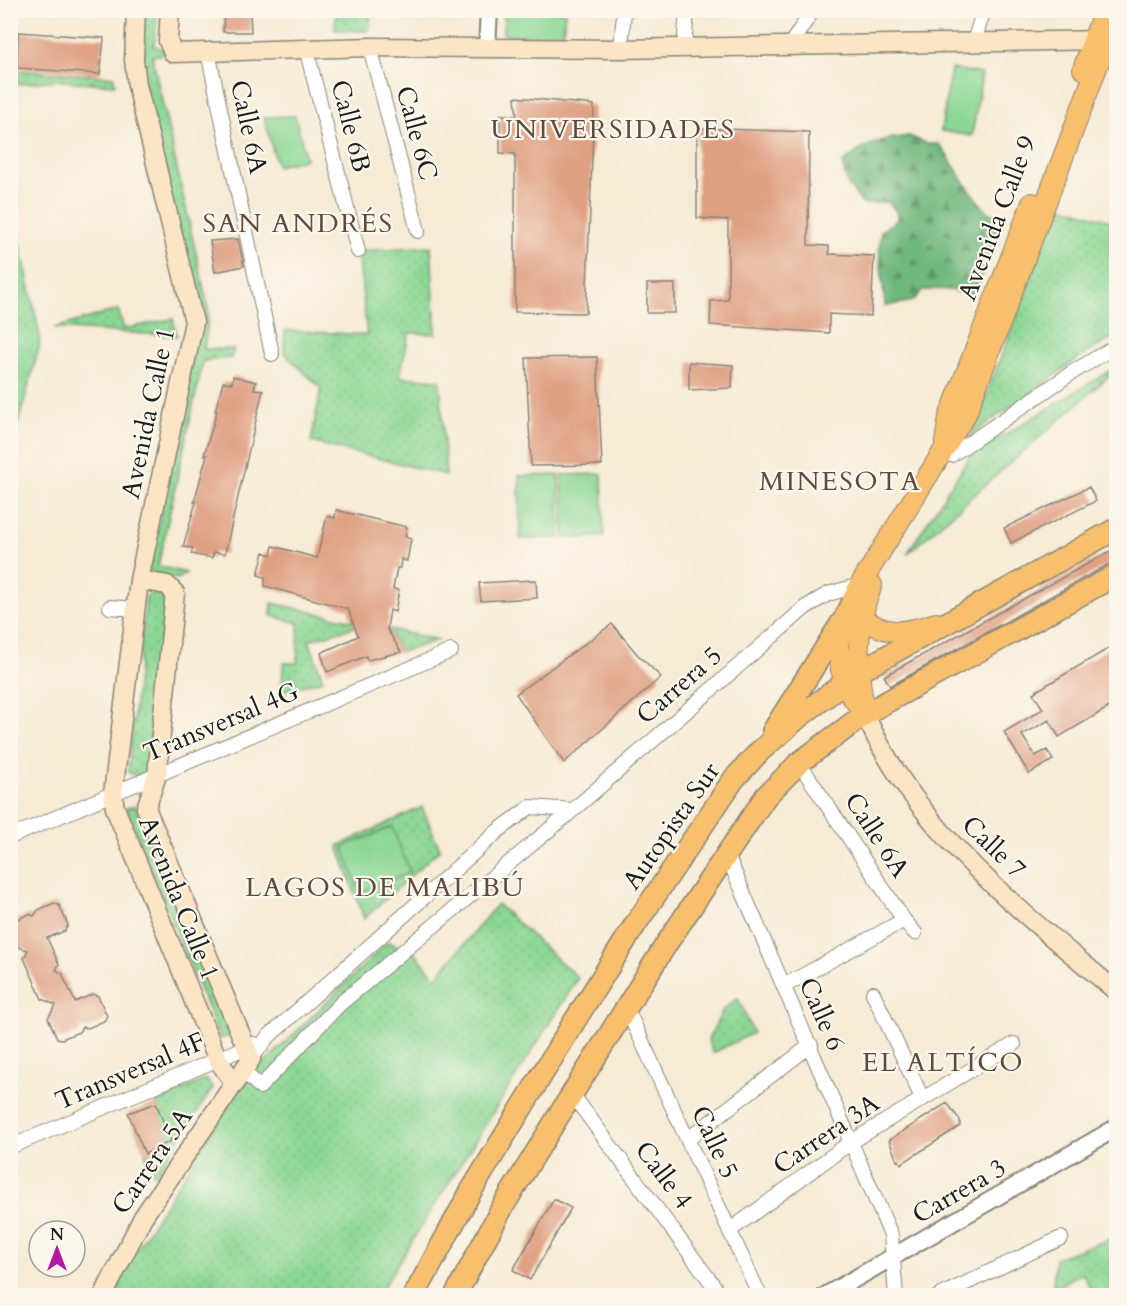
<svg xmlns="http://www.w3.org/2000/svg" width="1127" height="1306" viewBox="0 0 1127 1306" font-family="Cardo,serif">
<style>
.grass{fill:url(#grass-dots);stroke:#547a58;stroke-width:1.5}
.forest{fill:url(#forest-firs);stroke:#466a4d;stroke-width:1.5}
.garden{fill:#8bd794;stroke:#547a58;stroke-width:1.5}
.building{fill:#df9f81}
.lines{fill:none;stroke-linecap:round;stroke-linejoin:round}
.minor-casing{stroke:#898478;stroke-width:16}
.tertiary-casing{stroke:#898478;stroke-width:20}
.secondary-casing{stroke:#898478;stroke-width:21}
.primary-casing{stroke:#898478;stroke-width:22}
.trunk-casing{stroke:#898478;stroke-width:24}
.minor{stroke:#fff;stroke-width:14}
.tertiary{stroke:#fff;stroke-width:16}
.secondary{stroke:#fce5c4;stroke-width:18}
.primary{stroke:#f8bf6c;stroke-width:20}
.trunk{stroke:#f8bf6c;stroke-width:21}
.labels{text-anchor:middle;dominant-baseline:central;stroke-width:4.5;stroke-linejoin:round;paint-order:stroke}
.street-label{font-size:26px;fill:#1c1c1c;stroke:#fbf7ec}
.neighbourhood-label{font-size:27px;letter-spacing:1.5px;fill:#604a3f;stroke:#fbf7ec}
</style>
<defs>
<pattern id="grass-dots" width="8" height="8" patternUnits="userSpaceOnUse" patternTransform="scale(1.5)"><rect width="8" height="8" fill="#8bd794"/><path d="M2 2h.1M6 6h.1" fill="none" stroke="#77b87f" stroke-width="1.8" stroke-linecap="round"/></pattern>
<pattern id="forest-firs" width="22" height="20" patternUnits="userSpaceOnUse" patternTransform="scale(1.5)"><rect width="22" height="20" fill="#70b87e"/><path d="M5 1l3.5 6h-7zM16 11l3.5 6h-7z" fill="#5b9566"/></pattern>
</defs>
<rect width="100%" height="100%" fill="#fbf7ec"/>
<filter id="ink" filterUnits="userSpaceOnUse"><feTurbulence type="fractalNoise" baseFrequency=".0167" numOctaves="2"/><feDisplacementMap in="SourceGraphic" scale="12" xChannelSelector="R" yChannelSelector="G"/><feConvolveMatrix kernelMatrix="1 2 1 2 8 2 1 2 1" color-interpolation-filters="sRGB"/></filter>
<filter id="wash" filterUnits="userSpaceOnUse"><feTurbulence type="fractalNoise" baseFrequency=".008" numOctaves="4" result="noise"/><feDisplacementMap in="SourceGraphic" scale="24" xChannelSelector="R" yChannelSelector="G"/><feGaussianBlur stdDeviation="1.35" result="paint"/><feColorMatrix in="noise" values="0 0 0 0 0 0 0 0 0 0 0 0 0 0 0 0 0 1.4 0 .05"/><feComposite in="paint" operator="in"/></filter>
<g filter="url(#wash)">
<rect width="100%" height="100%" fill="#f6ebd5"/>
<!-- grass -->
<path class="grass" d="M 143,11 L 158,11 L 154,46 L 169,50 L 170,53 L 152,56 L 209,312 L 204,349 L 234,349 L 231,358 L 203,361 L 158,566 L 186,573 L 177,579 L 149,571 L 200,317 L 140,66 Z
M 336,11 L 371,11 L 369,31 L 335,30 Z
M 11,33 L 14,34 L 13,70 L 114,77 L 115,85 L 55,80 L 11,85 Z
M 10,193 L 40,336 L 39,348 L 11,448 Z
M 1059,205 L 1116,223 L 1116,336 L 1088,352 L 971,435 Z
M 431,246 L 436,334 L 409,333 L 400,377 L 440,380 L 446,475 L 311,442 L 321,388 L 284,353 L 285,330 L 367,335 L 358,251 Z
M 118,310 L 124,329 L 173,319 L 177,336 L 54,328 Z
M 1116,367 L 1116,370 L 907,554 L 970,456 Z
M 157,591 L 165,602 L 147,772 L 137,776 L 128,772 L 146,596 Z
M 272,603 L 438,640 L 401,652 L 387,629 L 354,627 L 309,640 L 323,680 L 282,691 L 283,663 L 297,663 L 299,623 L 271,616 Z
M 136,806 L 231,1035 L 220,1039 L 126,808 Z
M 422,807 L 440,849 L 364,919 L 338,846 Z
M 497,904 L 578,978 L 378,1295 L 115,1296 L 131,1258 L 241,1086 L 388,942 L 416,954 L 436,978 Z
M 738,998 L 753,1033 L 713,1053 L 708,1040 L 723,1010 Z
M 206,1079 L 213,1088 L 155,1175 L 145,1154 L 170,1141 L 156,1103 Z
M 1116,1237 L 1116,1295 L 1094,1295 L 1082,1273 L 1053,1289 L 1055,1258 Z"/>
<!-- forest -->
<path class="forest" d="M 909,136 L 928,144 L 939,144 C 951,160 977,205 990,213 C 994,215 1000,216 1004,217 L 973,297 C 954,290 941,287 922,291 L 913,301 L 885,306 L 879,248 L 881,231 L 897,220 L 897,213 L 889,202 L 863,204 L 848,185 L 842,164 C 863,144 880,139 909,136 Z"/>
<!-- garden -->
<path class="garden" d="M 504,11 L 565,11 L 563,37 L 503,35 Z
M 951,69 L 982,74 L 972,136 L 941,131 Z
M 295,116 L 306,159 L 277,166 L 264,117 Z
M 602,474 L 604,537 L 564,538 L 562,475 Z
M 559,475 L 560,538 L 520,539 L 519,476 Z
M 392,827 L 410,872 L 360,893 L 343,847 Z"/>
<g id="blocks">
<!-- building -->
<path class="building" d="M 224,10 L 250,13 L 251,32 L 223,32 Z
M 18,32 L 104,38 L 100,74 L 17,68 Z
M 515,97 L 594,105 L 586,313 L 515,312 L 515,154 L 500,153 L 500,115 L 517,116 Z
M 697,128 L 809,132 L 808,245 L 829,246 L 829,254 L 874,256 L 871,316 L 829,314 L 829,333 L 710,325 L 711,301 L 728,300 L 728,220 L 697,218 Z
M 238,239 L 244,266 L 215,272 L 210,241 Z
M 647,284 L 675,284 L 675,313 L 647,313 Z
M 597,357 L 602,465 L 531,466 L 526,358 Z
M 689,362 L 733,365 L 732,388 L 689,390 Z
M 233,376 L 256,382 L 254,389 L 263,390 L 231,527 L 225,554 L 214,552 L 212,558 L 191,554 L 193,548 L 183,547 L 196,502 L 194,502 L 207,455 L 204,455 L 217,411 L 215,411 L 223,382 L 232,383 Z
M 1089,487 L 1096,501 L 1011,543 L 1004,528 Z
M 336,510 L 407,527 L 405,537 L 411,539 L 407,561 L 401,559 L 400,568 L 397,568 L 393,589 L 399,590 L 395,612 L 390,610 L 387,629 L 401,652 L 367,660 L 366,656 L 327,672 L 321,653 L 358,636 L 348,609 L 265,586 L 265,577 L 258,575 L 264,552 L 271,555 L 273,546 L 317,558 L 327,516 L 335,518 Z
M 1116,548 L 1116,560 L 890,686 L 884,676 Z
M 536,580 L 537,598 L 481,601 L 479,583 Z
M 612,624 L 637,654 L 661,677 L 564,763 L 516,694 Z
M 1116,644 L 1116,703 L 1059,737 L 1049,720 L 1022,735 L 1035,756 L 1047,750 L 1053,760 L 1029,774 L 1004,732 L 1043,709 L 1033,693 Z
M 54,903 L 59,905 L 68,925 L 65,931 L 47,938 L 59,964 L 56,970 L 62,973 L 75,1002 L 93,994 L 98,996 L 107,1016 L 104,1021 L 88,1028 L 82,1027 L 79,1032 L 62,1039 L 57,1038 L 48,1018 L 56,1005 L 42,999 L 24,958 L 28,950 L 18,947 L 10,930 L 13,921 L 29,914 L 34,916 L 38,910 Z
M 156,1103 L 171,1141 L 145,1154 L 128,1113 Z
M 947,1103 L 960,1120 L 960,1126 L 901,1164 L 899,1160 L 897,1161 L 889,1140 Z
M 554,1199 L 571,1208 L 530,1280 L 513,1270 Z"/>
</g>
</g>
<g filter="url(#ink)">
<use href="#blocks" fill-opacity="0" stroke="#898478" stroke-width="1.5"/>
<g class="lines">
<!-- minor casing -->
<g class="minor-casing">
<path id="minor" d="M 974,41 L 984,10
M 790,45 L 813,10
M 370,47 L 418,231
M 306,48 L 358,251
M 684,48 L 687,10
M 621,49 L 624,10
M 208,52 L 272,354
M 941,454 L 951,455 L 962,448 L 1073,372 L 1116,346
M 110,607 L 135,609
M 799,763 L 904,920 L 915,933
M 10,837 L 451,651
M 727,855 L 891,1235 L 896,1296
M 784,986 L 904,920
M 873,993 L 922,1098
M 626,1007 L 760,1296
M 251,1059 L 267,1038 L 498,831 L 530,807 L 573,810 L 806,607 L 828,594 L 860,585
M 244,1072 L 260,1087 L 341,1003 L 573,810
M 572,1094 L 714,1286
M 688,1139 L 811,1045
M 10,1147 L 254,1044
M 729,1231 L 851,1142 L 1014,1044
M 939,1296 L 1061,1238"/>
</g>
<!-- tertiary casing -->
<g class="tertiary-casing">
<path id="tertiary" d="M 487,48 L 489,10
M 825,1296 L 1116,1128"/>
</g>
<!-- secondary casing -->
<g class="secondary-casing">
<path id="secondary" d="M 136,10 L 134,60 L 137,85 L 194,322 L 139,580 L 113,794 L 115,808 L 218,1060 L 235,1084
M 170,10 L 168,41 L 173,53 L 370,47 L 621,49 L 1106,40
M 865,714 C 915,830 1022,912 1116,991
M 103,1296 L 143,1217 L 251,1059 L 146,808 L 157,775 L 175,593 L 167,585 L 139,580"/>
</g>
<!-- primary casing -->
<g class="primary-casing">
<path id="primary" d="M 1083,69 L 1104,10
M 945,442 L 949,417 L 1032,203
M 861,616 C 885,637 907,633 936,623
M 865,712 C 856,668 855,626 872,585
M 865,714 L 849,693 L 841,670 L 838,646 L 842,622 L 860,585 L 966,414 L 1116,17"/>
</g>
<!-- trunk casing -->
<g class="trunk-casing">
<path id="trunk" d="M 773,731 L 842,622
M 414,1296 L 471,1191 L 574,1022 L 635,925 L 734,779 L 760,751 L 799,717 L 860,671 L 1116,529
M 455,1296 L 502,1208 L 559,1115 L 667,943 L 766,796 L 799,763 L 865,714 L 1116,575"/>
</g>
<!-- minor -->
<use href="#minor" class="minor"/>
<!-- tertiary -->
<use href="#tertiary" class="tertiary"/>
<!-- secondary -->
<use href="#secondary" class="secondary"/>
<!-- primary -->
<use href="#primary" class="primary"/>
<!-- trunk -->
<use href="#trunk" class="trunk"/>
</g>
</g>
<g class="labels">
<!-- street labels -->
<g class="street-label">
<text transform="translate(351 126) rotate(76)">Calle 6B</text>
<text transform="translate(249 127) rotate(78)">Calle 6A</text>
<text transform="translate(417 133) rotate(75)">Calle 6C</text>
<text transform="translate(997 218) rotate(-69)">Avenida Calle 9</text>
<text transform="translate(148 413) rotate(-78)">Avenida Calle 1</text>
<text transform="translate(679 685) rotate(-41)">Carrera 5</text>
<text transform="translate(221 722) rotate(-23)">Transversal 4G</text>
<text transform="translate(671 826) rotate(-55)">Autopista Sur</text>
<text transform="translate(877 835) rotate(57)">Calle 6A</text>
<text transform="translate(994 847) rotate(44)">Calle 7</text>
<text transform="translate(179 898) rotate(68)">Avenida Calle 1</text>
<text transform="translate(822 1014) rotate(66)">Calle 6</text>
<text transform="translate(130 1071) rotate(-23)">Transversal 4F</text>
<text transform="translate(826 1134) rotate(-34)">Carrera 3A</text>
<text transform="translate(715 1142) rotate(65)">Calle 5</text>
<text transform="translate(152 1161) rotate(-56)">Carrera 5A</text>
<text transform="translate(664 1175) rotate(53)">Calle 4</text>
<text transform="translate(959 1191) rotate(-30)">Carrera 3</text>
</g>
<!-- neighbourhood labels -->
<g class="neighbourhood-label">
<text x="613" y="129">UNIVERSIDADES</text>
<text x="298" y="223">SAN ANDRÉS</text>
<text x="840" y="481">MINESOTA</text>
<text x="385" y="887">LAGOS DE MALIBÚ</text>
<text x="943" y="1062">EL ALTÍCO</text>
</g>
</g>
<!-- margin -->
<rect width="1127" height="1306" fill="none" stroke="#fbf7ec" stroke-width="36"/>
<!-- north arrow -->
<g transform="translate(57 1249)"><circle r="28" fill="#fbf7ec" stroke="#a29f99" stroke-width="1.5"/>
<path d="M0-4.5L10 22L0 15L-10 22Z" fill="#b5179e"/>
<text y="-9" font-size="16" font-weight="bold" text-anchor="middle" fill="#1c1c1c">N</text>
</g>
</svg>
